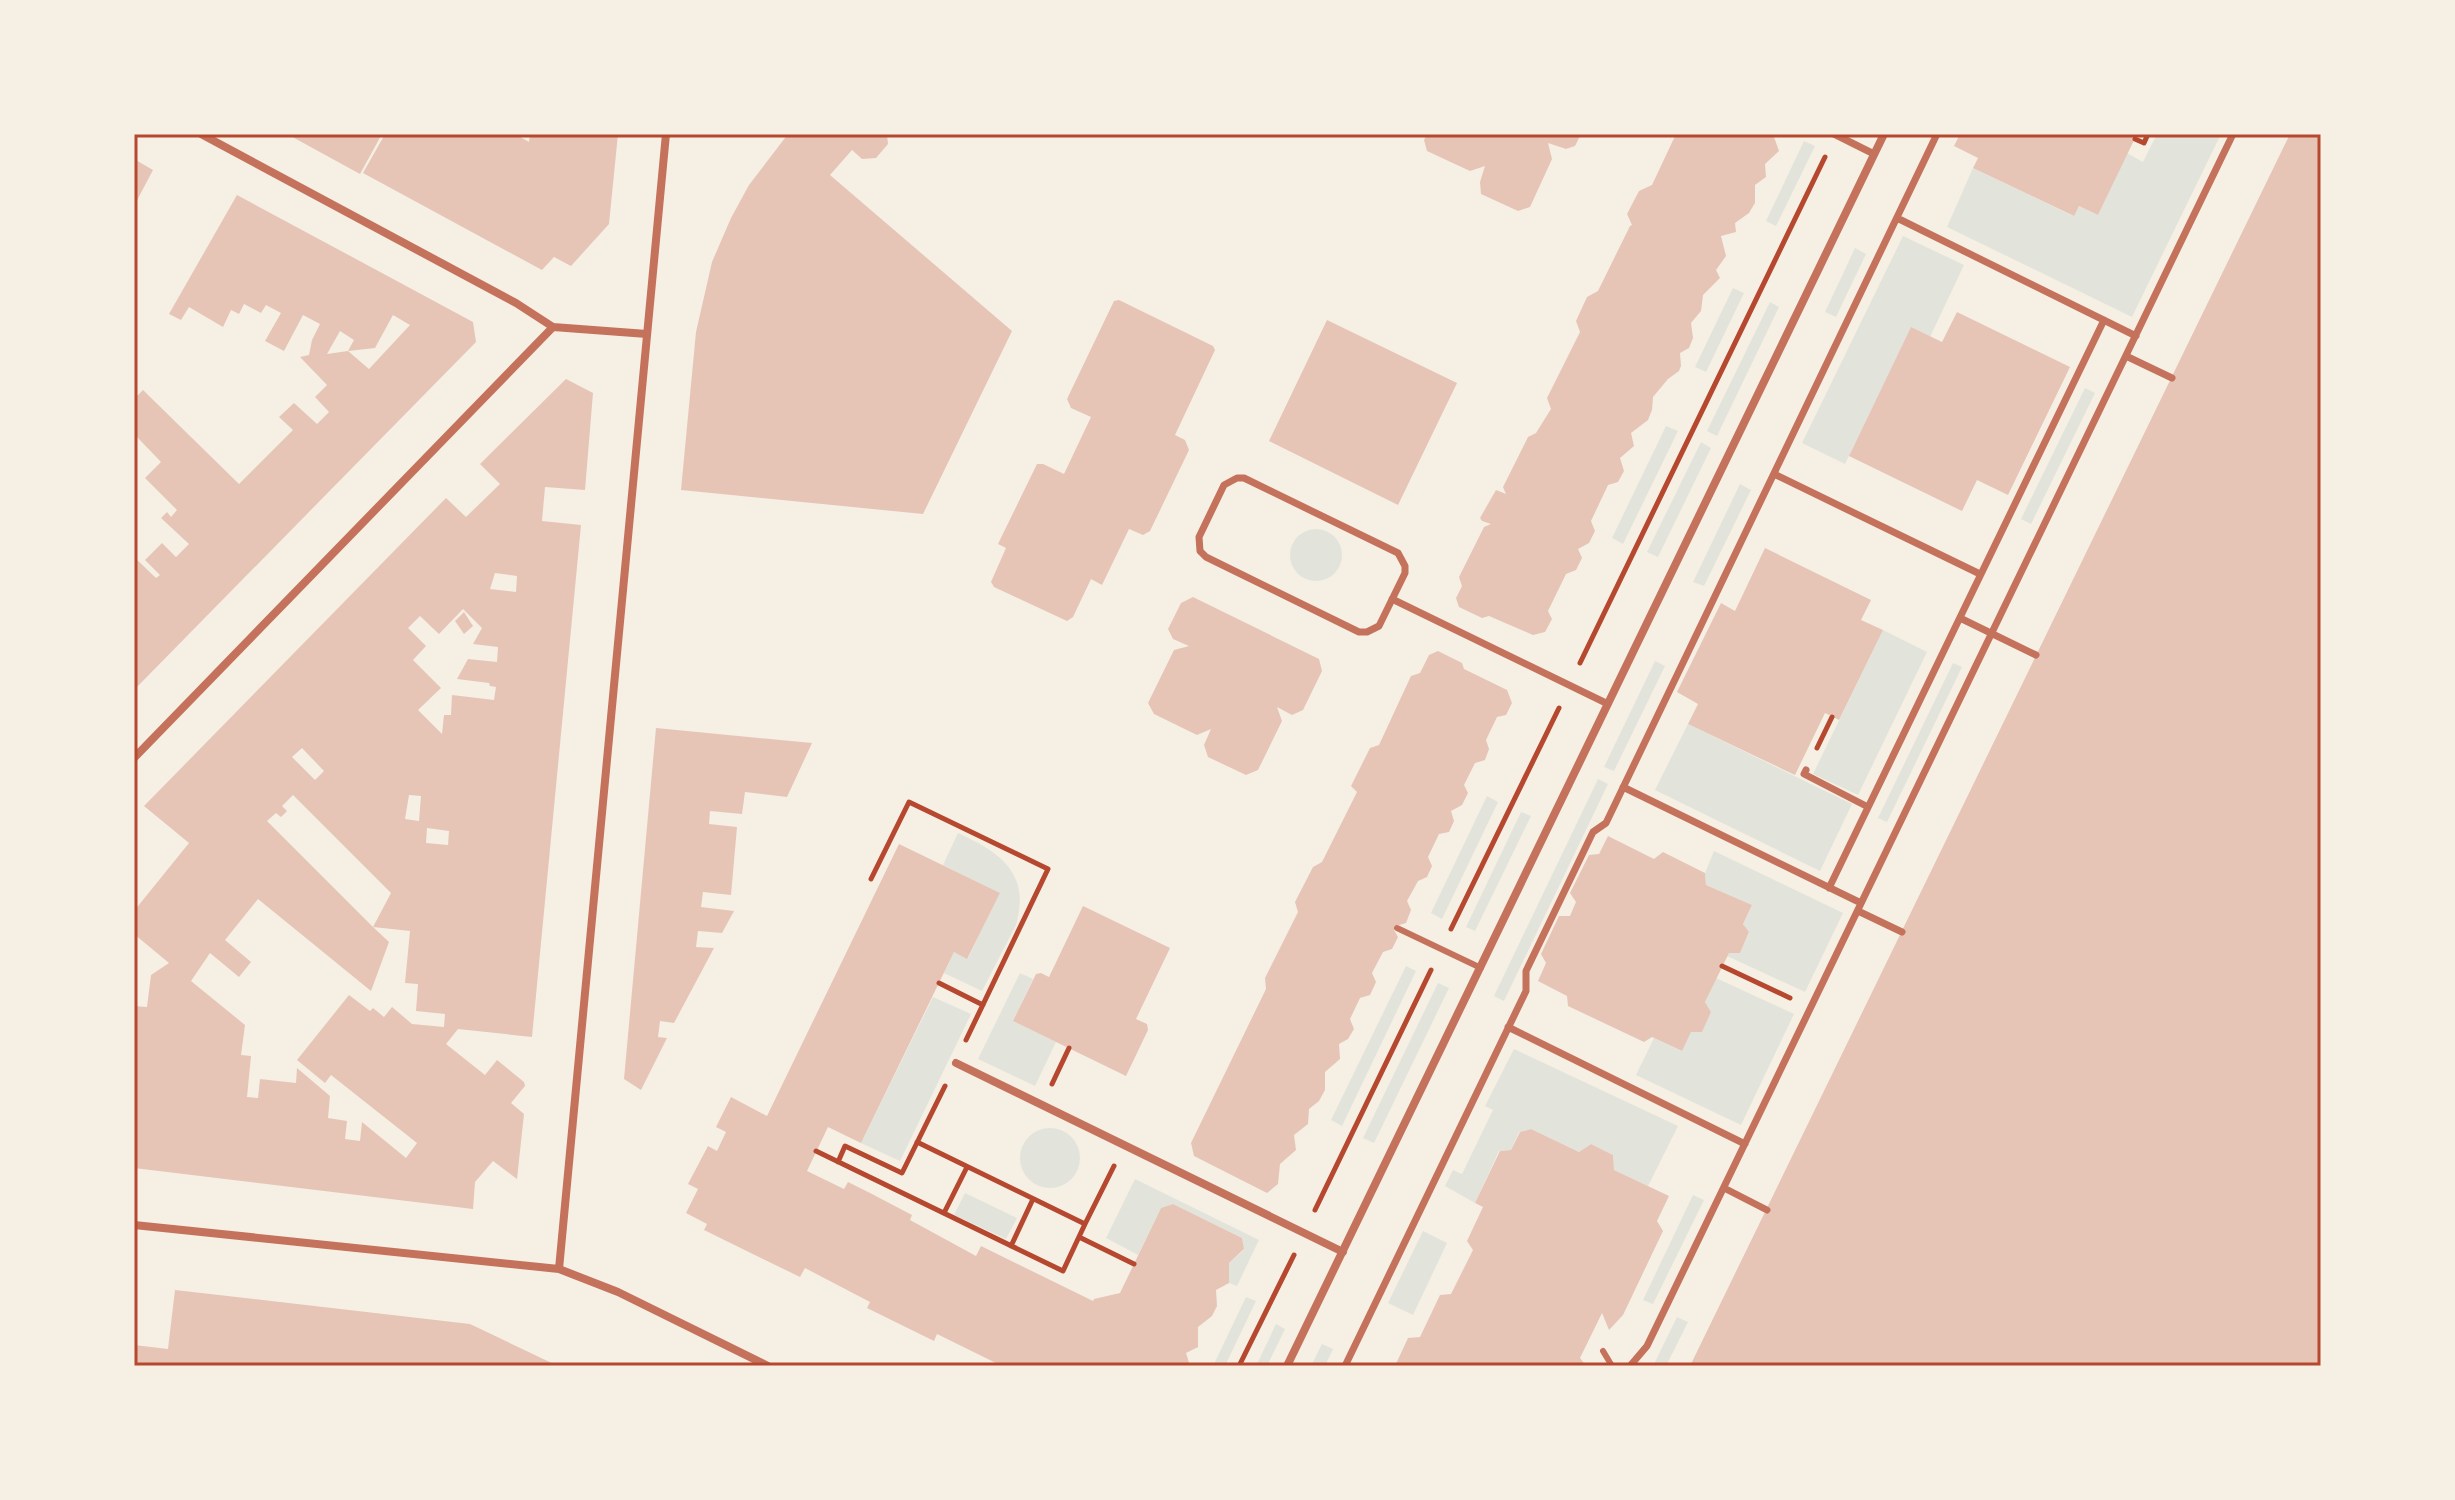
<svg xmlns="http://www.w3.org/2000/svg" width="2455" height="1500" viewBox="0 0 2455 1500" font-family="Merriweather,serif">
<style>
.green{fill:#e2e4dc}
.building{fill:#e6c5b7;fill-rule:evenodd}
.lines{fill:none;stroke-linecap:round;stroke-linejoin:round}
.path{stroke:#b5482f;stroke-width:5}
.service{stroke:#c5725c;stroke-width:6}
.pedestrian{stroke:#c5725c;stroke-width:7}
.minor{stroke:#c5725c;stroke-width:8}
.neatline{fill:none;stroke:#b5482f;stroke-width:3}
</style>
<rect width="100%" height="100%" fill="#f6efe4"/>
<!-- green -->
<path class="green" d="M 2157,134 L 2221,134 L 2132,317 L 1947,227 L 1973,168 L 2073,216 L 2079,206 L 2098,215 L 2127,153 L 2143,162 Z
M 1804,141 L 1815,146 L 1776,226 L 1766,221 Z
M 1903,236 L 1964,265 L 1930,337 L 1911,328 L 1845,464 L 1802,443 Z
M 1855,248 L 1866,254 L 1836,317 L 1825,312 Z
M 1733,288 L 1744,293 L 1706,372 L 1695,367 Z
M 1770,302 L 1779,307 L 1717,436 L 1707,431 Z
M 2085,388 L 2095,393 L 2031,524 L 2021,519 Z
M 1666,426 L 1678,431 L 1623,544 L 1612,538 Z
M 1701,442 L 1711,448 L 1658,557 L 1647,552 Z
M 1740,484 L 1751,490 L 1704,586 L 1693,582 Z
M1290 555a26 26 0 1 1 52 0a26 26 0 1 1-52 0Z
M 1883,630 L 1927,652 L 1858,795 L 1813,774 Z
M 1655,661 L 1665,666 L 1614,771 L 1604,767 Z
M 1953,663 L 1962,667 L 1887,822 L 1878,818 Z
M 1688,724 L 1852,804 L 1820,871 L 1655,790 Z
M 1598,779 L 1608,784 L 1504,1001 L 1494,996 Z
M 1487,796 L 1498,802 L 1442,919 L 1431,913 Z
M 1521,812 L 1531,816 L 1475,931 L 1466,927 Z
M 958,833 C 999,852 1031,872 1016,925 L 982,991 L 944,973 L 954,952 L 968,958 L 999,893 L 943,865 Z
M 1714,851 L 1843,913 L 1805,992 L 1727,956 L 1729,953 L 1740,952 L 1749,933 L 1743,924 L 1752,905 L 1706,885 L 1705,873 Z
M 1406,966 L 1416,971 L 1342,1126 L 1331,1120 Z
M 1020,973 L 1033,979 L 1013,1021 L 1056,1042 L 1035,1086 L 978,1059 Z
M 1716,978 L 1794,1014 L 1741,1125 L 1636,1075 L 1654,1038 L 1681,1051 L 1691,1032 L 1702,1031 L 1711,1012 L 1705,1002 Z
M 1438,983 L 1449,988 L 1374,1143 L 1363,1138 Z
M 933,997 L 971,1014 L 900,1161 L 861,1143 Z
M 1514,1049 L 1678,1126 L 1648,1186 L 1614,1170 L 1613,1155 L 1591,1144 L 1579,1152 L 1531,1129 L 1519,1132 L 1511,1150 L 1499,1151 L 1475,1203 L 1445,1186 L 1453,1170 L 1462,1174 L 1493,1110 L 1485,1106 Z
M1020 1158a30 30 0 1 1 60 0a30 30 0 1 1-60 0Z
M 1135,1179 L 1259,1240 L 1237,1286 L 1229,1283 L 1229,1263 L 1244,1250 L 1242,1238 L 1173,1204 L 1161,1208 L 1138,1255 L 1106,1238 Z
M 965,1193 L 1017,1218 L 1006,1239 L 954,1215 Z
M 1693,1195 L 1704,1200 L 1653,1304 L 1643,1300 Z
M 1423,1231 L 1447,1243 L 1413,1315 L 1388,1303 Z
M 1246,1297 L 1256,1301 L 1225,1366 L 1213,1366 Z
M 1677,1317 L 1688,1322 L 1666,1366 L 1653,1366 Z
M 1276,1324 L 1285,1329 L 1267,1366 L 1256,1366 Z
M 1322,1344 L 1333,1349 L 1325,1366 L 1311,1366 Z"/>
<!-- building -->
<path class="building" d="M 287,134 L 382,134 L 360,174 Z
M 385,134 L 515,134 L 529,142 L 530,134 L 618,134 L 609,224 L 571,266 L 554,257 L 542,270 L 363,173 Z
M 788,134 L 887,134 L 888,144 L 876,158 L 862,159 L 852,150 L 830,175 L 1012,331 L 923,514 L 681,490 L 696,332 L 712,262 L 731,218 L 749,185 Z
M 1427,134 L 1581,134 L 1575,146 L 1566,149 L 1548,143 L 1552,159 L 1530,207 L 1518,211 L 1481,194 L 1480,182 L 1485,166 L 1470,171 L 1427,151 L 1424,140 Z
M 1676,134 L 1768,134 L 1774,137 L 1779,151 L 1765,164 L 1766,177 L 1755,185 L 1755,203 L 1749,213 L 1735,223 L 1736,232 L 1721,236 L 1726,256 L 1716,270 L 1720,278 L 1703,295 L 1701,311 L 1691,323 L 1693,338 L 1689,348 L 1680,353 L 1681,366 L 1679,371 L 1668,379 L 1653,397 L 1652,410 L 1648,420 L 1631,433 L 1634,446 L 1620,458 L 1624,471 L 1618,482 L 1608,485 L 1591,521 L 1595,531 L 1589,543 L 1578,549 L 1582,558 L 1576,570 L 1566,574 L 1548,611 L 1552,619 L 1545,632 L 1533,635 L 1489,616 L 1482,618 L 1459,607 L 1456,598 L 1462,586 L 1459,577 L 1484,527 L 1491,524 L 1482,521 L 1480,518 L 1496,490 L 1506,494 L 1503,487 L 1528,437 L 1536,433 L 1551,409 L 1547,398 L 1580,332 L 1576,321 L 1587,297 L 1598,291 L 1630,226 L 1632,225 L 1627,214 L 1639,191 L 1652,185 Z
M 1960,134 L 2137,134 L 2098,215 L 2079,206 L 2074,216 L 1973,168 L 1978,158 L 1954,146 Z
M 2290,134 L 2321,134 L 2321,1366 L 1690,1366 Z
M 134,159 L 153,170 L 134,206 Z
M 237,195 L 473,322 L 476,342 L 134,690 L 134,557 L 156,578 L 160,575 L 145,560 L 162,543 L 176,557 L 189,544 L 161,518 L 167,512 L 171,517 L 177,510 L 145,478 L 161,462 L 137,437 L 134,441 L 134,399 L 143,390 L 239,484 L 293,430 L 279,417 L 294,403 L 317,424 L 329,412 L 315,397 L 327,385 L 300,357 L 309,355 L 312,340 L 320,324 L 303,315 L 284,351 L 265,341 L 281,313 L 266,305 L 261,313 L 244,304 L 239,314 L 231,310 L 223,327 L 189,307 L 181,320 L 169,314 ZM 393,315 L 410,325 L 369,369 L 348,351 L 375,348 ZM 340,331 L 354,340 L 348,351 L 327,354 Z
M 1119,300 L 1213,346 L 1215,350 L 1175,435 L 1185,440 L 1189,450 L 1150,531 L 1143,535 L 1129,529 L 1102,585 L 1091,579 L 1073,617 L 1067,621 L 994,587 L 991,582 L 1006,548 L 998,544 L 1037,464 L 1043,464 L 1064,474 L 1091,417 L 1071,408 L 1067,399 L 1114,301 Z
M 1957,312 L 2070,367 L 2008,495 L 1977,480 L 1962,511 L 1849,456 L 1911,327 L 1942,342 Z
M 1327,320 L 1457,383 L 1398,505 L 1269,441 Z
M 566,379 L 593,393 L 585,490 L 545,487 L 542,521 L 581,525 L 532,1037 L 458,1029 L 446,1044 L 485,1075 L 497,1060 L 524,1082 L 525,1086 L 511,1103 L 524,1114 L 517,1179 L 493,1161 L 475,1182 L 473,1209 L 134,1168 L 134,1006 L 147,1007 L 151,975 L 169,963 L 134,934 L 134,911 L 189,843 L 144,806 L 446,498 L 466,517 L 500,484 L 480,464 ZM 495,573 L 517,576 L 516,592 L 490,589 ZM 463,609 L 482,628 L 473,644 L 498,647 L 497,662 L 468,659 L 457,679 L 489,683 L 490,686 L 496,687 L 494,700 L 452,695 L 451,715 L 444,715 L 442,734 L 418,710 L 441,688 L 413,660 L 426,646 L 408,628 L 420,616 L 439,634 ZM 302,748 L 324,771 L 315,780 L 292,757 ZM 293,795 L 391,893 L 373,927 L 267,821 L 276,813 L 281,817 L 287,811 L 282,806 ZM 409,795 L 421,796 L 419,821 L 405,819 ZM 427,828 L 449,831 L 448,845 L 426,843 ZM 258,899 L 371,991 L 389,942 L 373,927 L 410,931 L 405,983 L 418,984 L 416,1011 L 445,1014 L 444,1027 L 412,1024 L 392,1007 L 384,1017 L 373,1008 L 370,1011 L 349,995 L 297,1060 L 325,1083 L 331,1075 L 417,1143 L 406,1158 L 362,1122 L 360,1141 L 345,1139 L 347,1121 L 328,1118 L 330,1096 L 297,1068 L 296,1083 L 260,1079 L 258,1098 L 247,1097 L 251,1056 L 241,1055 L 245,1025 L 191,981 L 210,953 L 239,977 L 251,962 L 225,940 Z
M 1765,548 L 1871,600 L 1861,620 L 1883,630 L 1839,720 L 1825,713 L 1795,775 L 1688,724 L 1698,704 L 1677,692 L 1721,603 L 1735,611 Z
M 1193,597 L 1319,659 L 1322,671 L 1303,710 L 1292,715 L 1277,707 L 1282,721 L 1258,770 L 1246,775 L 1208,757 L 1204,745 L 1211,729 L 1197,735 L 1154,714 L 1148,703 L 1174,650 L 1189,646 L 1173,639 L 1168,629 L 1181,603 Z
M 464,612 L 473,626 L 464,634 L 455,621 Z
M 1438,651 L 1462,663 L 1464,669 L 1507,690 L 1512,703 L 1506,715 L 1497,717 L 1486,740 L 1489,749 L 1485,760 L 1475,763 L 1464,785 L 1468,793 L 1462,805 L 1451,811 L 1454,821 L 1449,832 L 1439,834 L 1428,857 L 1432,866 L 1427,877 L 1418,881 L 1407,901 L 1411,910 L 1406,923 L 1396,926 L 1394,930 L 1398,937 L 1392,949 L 1383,952 L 1372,973 L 1376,982 L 1370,995 L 1360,998 L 1350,1019 L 1354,1029 L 1348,1039 L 1339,1044 L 1340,1059 L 1325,1072 L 1325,1090 L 1319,1101 L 1309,1109 L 1308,1124 L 1294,1135 L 1296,1150 L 1280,1164 L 1278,1184 L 1267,1193 L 1194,1156 L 1191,1143 L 1266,989 L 1265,978 L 1298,912 L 1295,902 L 1313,867 L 1322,862 L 1357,792 L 1351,786 L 1370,748 L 1379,745 L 1411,676 L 1420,673 L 1429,655 Z
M 656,728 L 812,743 L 787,797 L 745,792 L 742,814 L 710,811 L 709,824 L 737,827 L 731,895 L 703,892 L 701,907 L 734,911 L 722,933 L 698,931 L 696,947 L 714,948 L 674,1023 L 660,1021 L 658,1037 L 667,1038 L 641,1090 L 624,1079 Z
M 1608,836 L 1654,859 L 1663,852 L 1705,873 L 1706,885 L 1752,905 L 1743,924 L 1749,932 L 1740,953 L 1729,953 L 1705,1002 L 1711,1012 L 1702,1032 L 1691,1032 L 1682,1051 L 1652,1037 L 1644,1042 L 1568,1006 L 1567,996 L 1538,981 L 1546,963 L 1541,954 L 1559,916 L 1570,916 L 1576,902 L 1570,893 L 1589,855 L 1599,854 Z
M 899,844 L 1000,893 L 967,959 L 954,952 L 861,1143 L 828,1127 L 807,1171 L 844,1189 L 848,1182 L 870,1193 L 912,1215 L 910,1220 L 976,1256 L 981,1246 L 1093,1301 L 1094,1299 L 1120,1293 L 1161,1208 L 1173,1204 L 1242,1238 L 1244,1249 L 1229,1263 L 1229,1283 L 1216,1290 L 1217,1306 L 1212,1316 L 1198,1327 L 1198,1347 L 1186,1353 L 1190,1366 L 1002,1366 L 937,1334 L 934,1341 L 867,1308 L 870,1302 L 805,1268 L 800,1277 L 704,1230 L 707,1224 L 686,1213 L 698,1189 L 688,1184 L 708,1146 L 717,1151 L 726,1132 L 716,1127 L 731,1097 L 767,1116 Z
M 1083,906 L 1170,948 L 1136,1019 L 1147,1024 L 1148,1030 L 1126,1076 L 1013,1021 L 1036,974 L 1041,973 L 1049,977 Z
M 1531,1129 L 1579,1152 L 1591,1144 L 1613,1155 L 1614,1170 L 1669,1196 L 1657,1221 L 1663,1231 L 1623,1315 L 1609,1330 L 1602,1313 L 1580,1358 L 1586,1366 L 1395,1366 L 1408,1338 L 1420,1337 L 1440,1295 L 1451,1294 L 1473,1250 L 1467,1241 L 1483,1207 L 1475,1203 L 1500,1151 L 1511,1150 L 1520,1132 Z
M 175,1290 L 470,1324 L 558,1366 L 134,1366 L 134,1345 L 168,1349 Z"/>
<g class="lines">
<!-- path -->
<path class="path" d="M 2135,139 L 2144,143 L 2148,134
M 1580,663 L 1825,157
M 1817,748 L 1832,717
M 871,879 L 909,802 L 1048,869 L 966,1040
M 1451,929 L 1559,708
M 1722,966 L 1790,998
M 939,983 L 983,1005
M 1052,1084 L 1069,1048
M 917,1142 L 1085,1224 L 1114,1166
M 816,1151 L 1063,1271 L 1085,1224
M 838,1162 L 845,1146 L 902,1173 L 945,1086
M 1315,1210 L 1431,970
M 944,1213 L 967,1167
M 1079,1237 L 1134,1264
M 1011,1246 L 1033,1199
M 1239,1366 L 1294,1255"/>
<!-- service -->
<path class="service" d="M 1397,928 L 1481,968
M 1603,1351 L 1612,1366"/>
<!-- pedestrian -->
<path class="pedestrian" d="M 1834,134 L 1874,154
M 1897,218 L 2136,336
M 2126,356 L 2172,378
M 1774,474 L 1980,574
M 1237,478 L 1244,478 L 1398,553 L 1405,566 L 1405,573 L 1379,626 L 1367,632 L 1359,632 L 1206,557 L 1200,551 L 1199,537 L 1224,485 Z
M 1392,599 L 1608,704
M 1960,618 L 2036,655
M 1806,770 L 1804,774 L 1868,807
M 1623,787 L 1861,903
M 1829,888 L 2104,320
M 1858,911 L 1902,932
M 1508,1027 L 1745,1144
M 1724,1188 L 1767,1210
M 1345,1366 L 1526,991 L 1526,971 L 1593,832 L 1606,823 L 1937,134
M 1630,1366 L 1647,1346 L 2233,134"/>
<!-- minor -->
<path class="minor" d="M 201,134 L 516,303 L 553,327 L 647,334
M 134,758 L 553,327
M 956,1063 L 1343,1252
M 134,1225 L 559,1269 L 618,1292 L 768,1366
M 559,1269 L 666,134
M 1287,1366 L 1884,134"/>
</g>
<!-- border -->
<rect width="2455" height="1500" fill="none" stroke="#f6efe4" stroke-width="272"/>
<rect x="136" y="136" width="2183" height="1228" class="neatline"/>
</svg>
